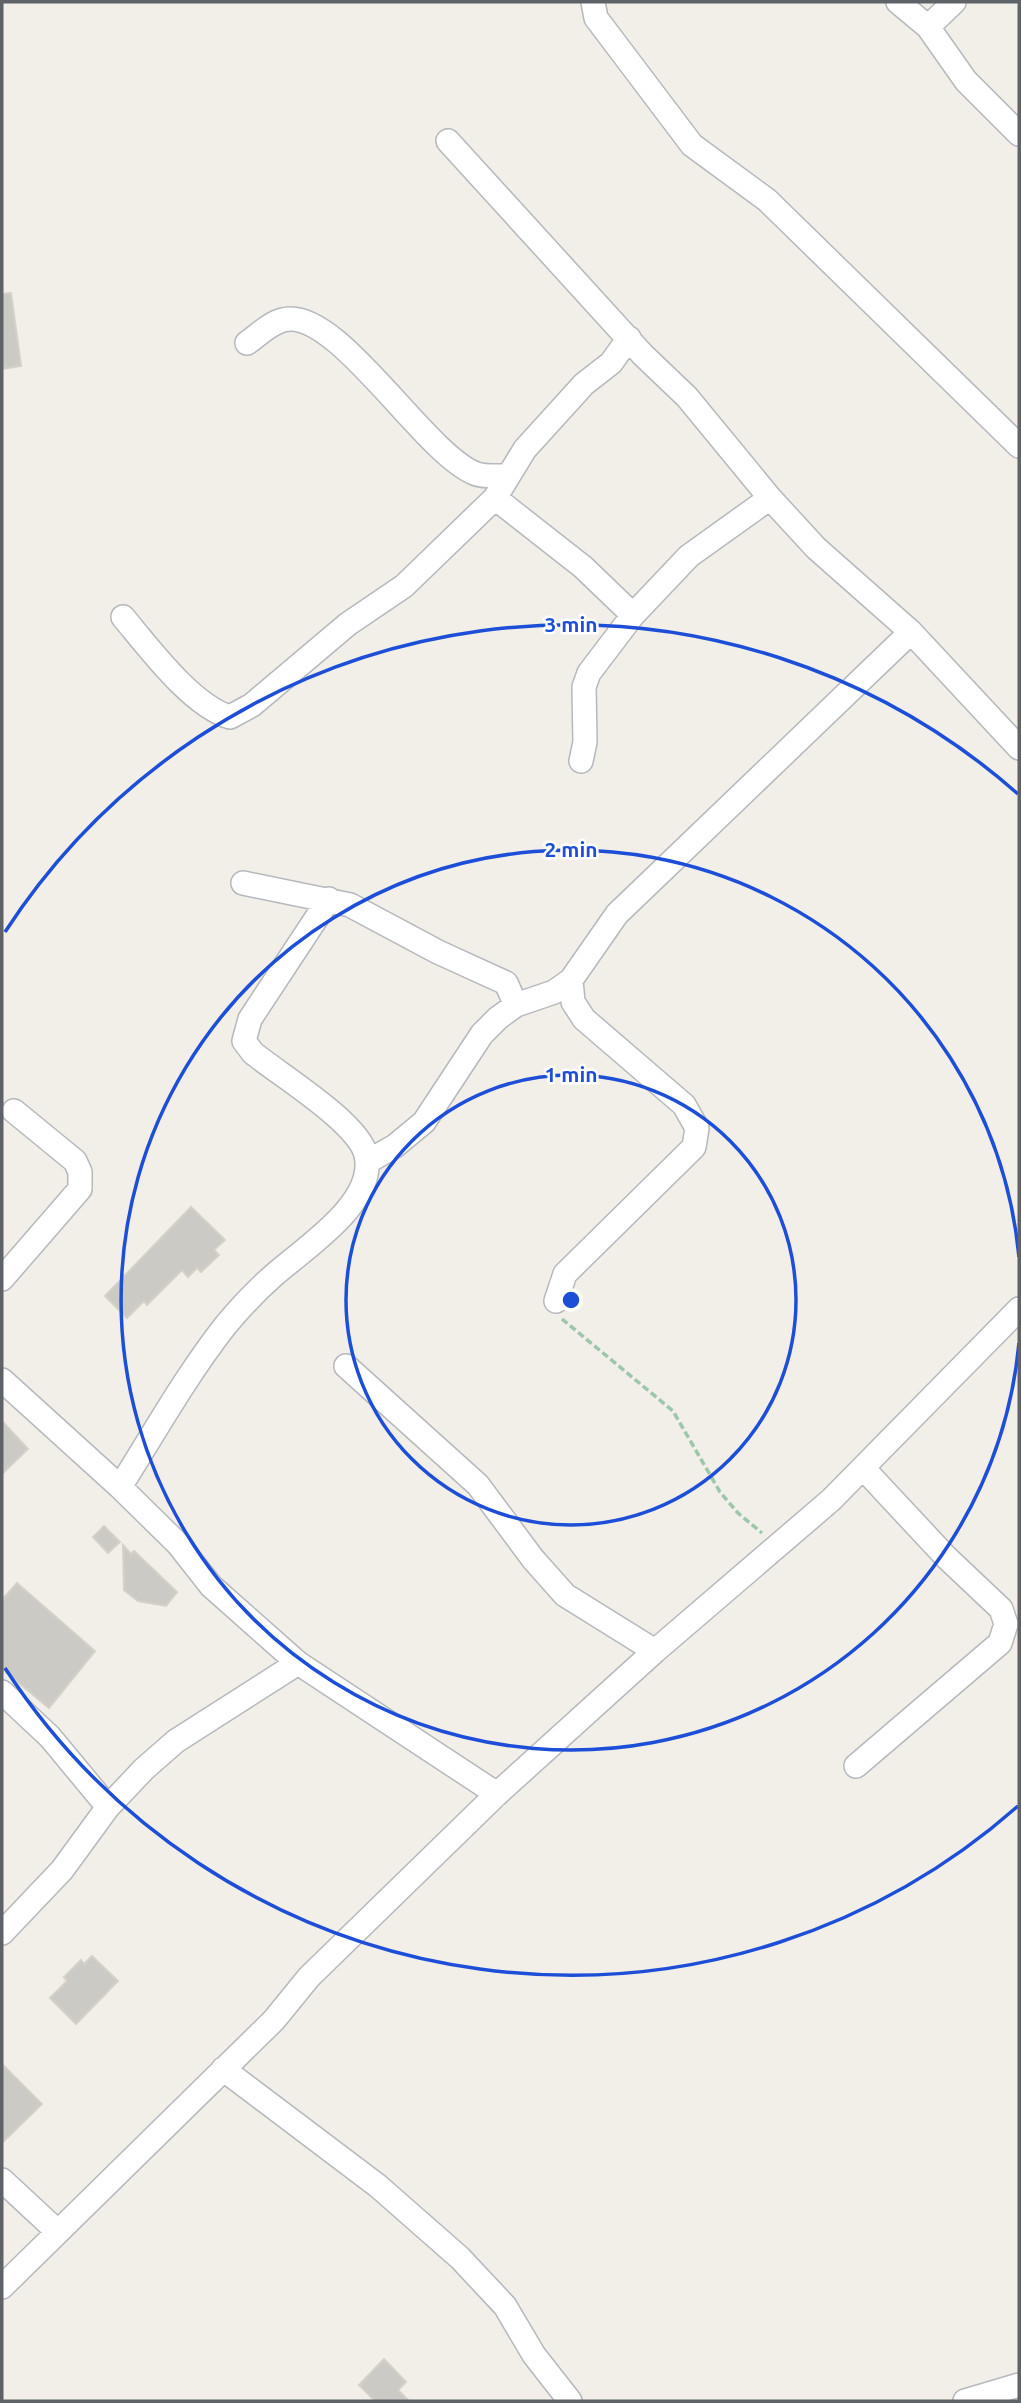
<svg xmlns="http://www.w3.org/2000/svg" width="1021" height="2403" viewBox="0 0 1021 2403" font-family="Ubuntu,sans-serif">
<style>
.building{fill:#cccac5;stroke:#d6d1c6;stroke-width:2}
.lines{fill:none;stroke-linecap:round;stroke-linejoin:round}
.minor-casing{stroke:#b5b8bc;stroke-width:26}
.path{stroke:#9cc7a9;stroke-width:3.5;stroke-dasharray:7 3.5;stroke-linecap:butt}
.minor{stroke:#fff;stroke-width:23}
.ring{fill:none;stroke:#1d4ed8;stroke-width:3.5}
.centre{fill:#1d4ed8;stroke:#fff;stroke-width:3.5}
.ring-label{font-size:21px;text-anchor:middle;font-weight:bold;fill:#1d4ed8;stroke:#fff;stroke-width:5;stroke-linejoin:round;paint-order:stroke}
</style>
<rect width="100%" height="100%" fill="#f1efe8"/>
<!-- building -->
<path class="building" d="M 11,293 L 21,366 L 2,369 L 2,294 Z
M 191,1207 L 225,1240 L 214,1250 L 219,1255 L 201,1272 L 197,1268 L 188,1277 L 182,1270 L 147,1305 L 144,1301 L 127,1318 L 105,1296 Z
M 2,1421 L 28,1449 L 2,1474 Z
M 104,1526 L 120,1542 L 108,1553 L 93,1537 Z
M 123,1545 L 131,1554 L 134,1551 L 177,1592 L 166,1606 L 138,1601 L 124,1590 Z
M 17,1583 L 95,1651 L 49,1708 L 2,1669 L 2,1600 Z
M 92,1956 L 118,1981 L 76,2024 L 50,1998 L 67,1981 L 64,1977 L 81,1960 L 84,1964 Z
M 2,2064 L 42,2104 L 2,2143 Z
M 384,2359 L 406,2382 L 398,2390 L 409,2401 L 375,2401 L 359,2385 Z"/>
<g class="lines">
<!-- minor casing -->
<g class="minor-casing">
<path id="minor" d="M 593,2 L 596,18 L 692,145 L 767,200 L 1019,446
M 898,2 L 928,27 L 966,81 L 1019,134
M 928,27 L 954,2
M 448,141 L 643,355 L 687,397 L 770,498
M 247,343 C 257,336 270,323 283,320 C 335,305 422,451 474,473 C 483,477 496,476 506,476
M 495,498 L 583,567 L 633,615
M 123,617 C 149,648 192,706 230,717 L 252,705 L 348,624 L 404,586 L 495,498 L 525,449 L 584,384 L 611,363 L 629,338
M 581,761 L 585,742 L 584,687 L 589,673 L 633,615 L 689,556 L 770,498 L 816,548 L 911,632 L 1019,748
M 243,883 L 350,905 L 438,952 L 506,983 L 516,1005
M 367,1162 L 395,1146 L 424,1122 L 482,1034 L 498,1018 L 516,1005 L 554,992 L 571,980 L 617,914 L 911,632
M 2,1279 L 80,1189 L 80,1172 L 75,1161 L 14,1111
M 556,1301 L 565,1274 L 694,1147 L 697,1128 L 684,1105 L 584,1019 L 573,1002 L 571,980
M 346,1366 L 478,1485 L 533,1559 L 565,1595 L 655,1651
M 2,1380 L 120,1487 L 178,1544 L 211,1586 L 298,1663 L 497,1794
M 120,1487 C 154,1433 186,1376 225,1326 C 239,1309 256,1291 273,1276 C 304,1248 377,1203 366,1155 C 359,1123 280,1075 253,1053 L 244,1041 L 250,1019 L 329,899
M 2,1692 L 50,1737 L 108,1807
M 856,1766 L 1000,1643 L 1006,1624 L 1001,1609 L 946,1557 L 863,1468
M 2,1933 L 62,1870 L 108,1807 L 144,1769 L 176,1741 L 298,1663
M 223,2069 L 378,2186 L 460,2258 L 505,2306 L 534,2355 L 570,2401
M 2,2180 L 58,2232
M 2,2287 L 274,2020 L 309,1977 L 497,1794 L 655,1651 L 831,1500 L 1019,1309
M 965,2401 L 1019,2385"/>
</g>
<!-- path -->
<path class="path" d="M 562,1319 L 673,1411 L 720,1492 L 738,1513 L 762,1533"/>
<!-- minor -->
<use href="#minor" class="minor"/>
</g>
<!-- distance rings -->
<g class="ring">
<circle cx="571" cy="1300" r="225"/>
<path d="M1019 1343A450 450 0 1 1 1019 1257"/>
<path d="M1018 1806A675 675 0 0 1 5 1668M5 932A675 675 0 0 1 1018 794"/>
</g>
<circle cx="571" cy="1300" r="10" class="centre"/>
<g class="ring-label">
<text x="571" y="632">3 min</text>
<text x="571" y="857">2 min</text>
<text x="571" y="1082">1 min</text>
</g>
<!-- border -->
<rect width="1021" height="2403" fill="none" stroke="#5f6368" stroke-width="7"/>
</svg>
